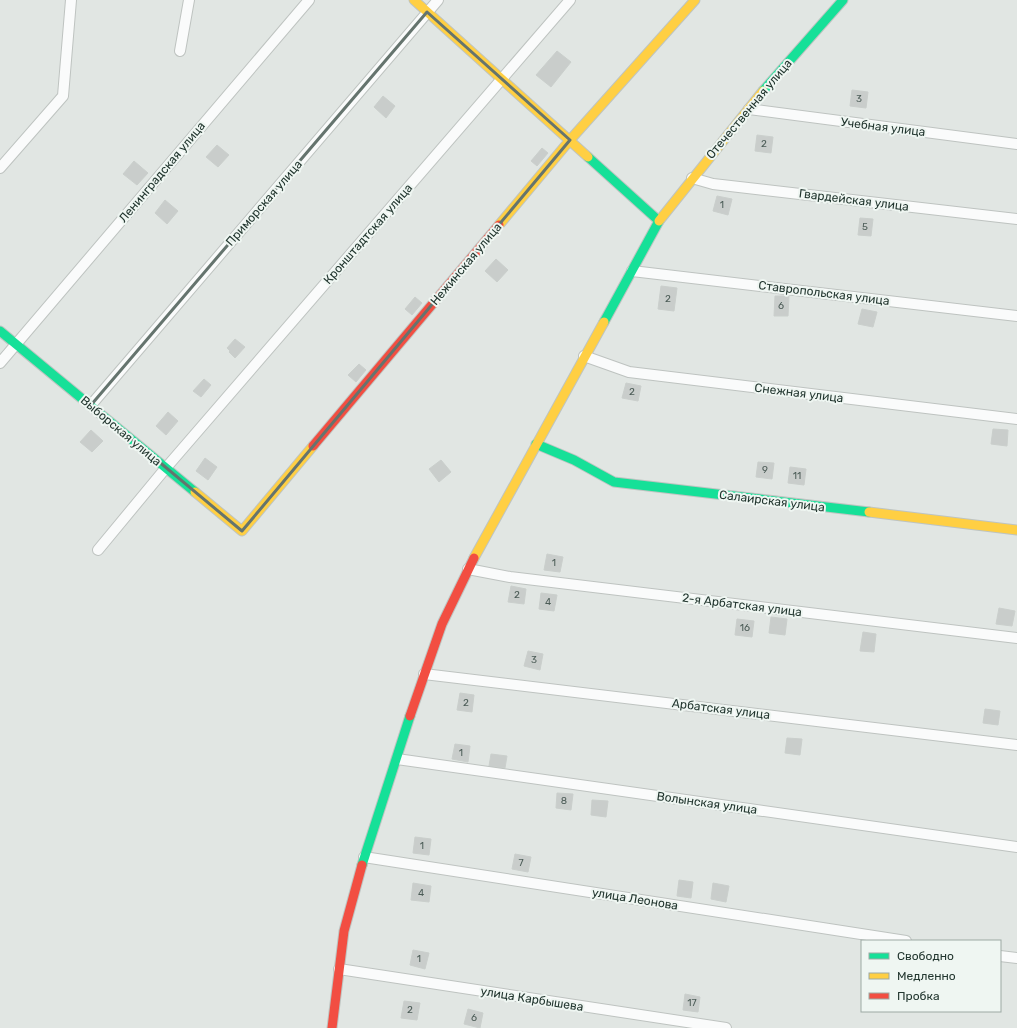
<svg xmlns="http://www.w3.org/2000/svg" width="1017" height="1028" viewBox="0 0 1017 1028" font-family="Rubik,sans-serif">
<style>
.building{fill:#c9cdcb;stroke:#cacfcc}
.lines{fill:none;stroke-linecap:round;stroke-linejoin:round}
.street-casing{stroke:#bec3c0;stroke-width:12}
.fast-casing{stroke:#bec4c1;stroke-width:11}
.slow-casing{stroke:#bec4c1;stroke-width:11}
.jam-casing{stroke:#bec4c1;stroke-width:11}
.street{stroke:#fafbfb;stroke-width:10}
.fast{stroke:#16e098;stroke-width:9}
.slow{stroke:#ffcf43;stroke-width:9}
.jam{stroke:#f24e42;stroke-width:9}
.marked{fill:none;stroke:#65746e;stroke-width:3;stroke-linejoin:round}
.labels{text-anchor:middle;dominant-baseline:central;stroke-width:4;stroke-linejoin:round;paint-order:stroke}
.number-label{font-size:10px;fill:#4c5c57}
.street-label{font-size:12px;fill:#22362f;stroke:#eff6f2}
</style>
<rect width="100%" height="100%" fill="#e1e6e3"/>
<!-- building -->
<path class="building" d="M 557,51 L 571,62 L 551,87 L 536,75 Z
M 852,90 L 868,92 L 866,108 L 850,106 Z
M 383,96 L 395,106 L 386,118 L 374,107 Z
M 757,135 L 773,137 L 771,153 L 755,151 Z
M 217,145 L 229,155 L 218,167 L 206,157 Z
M 542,148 L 548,153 L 537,166 L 531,161 Z
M 134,161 L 148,173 L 137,185 L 123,174 Z
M 717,196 L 732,199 L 728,215 L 713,211 Z
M 165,200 L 178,211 L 167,224 L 155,213 Z
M 860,218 L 873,219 L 871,236 L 858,235 Z
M 496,259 L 508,270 L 497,282 L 485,271 Z
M 661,286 L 677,288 L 674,311 L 658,309 Z
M 775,296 L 789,296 L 788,316 L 774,316 Z
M 415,297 L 422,303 L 412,315 L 405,309 Z
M 862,309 L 877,312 L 873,327 L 858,324 Z
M 235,339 L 245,347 L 235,358 L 229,352 L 230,351 L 227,348 Z
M 359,364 L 366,370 L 356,382 L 348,375 Z
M 204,379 L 211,385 L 201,397 L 193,391 Z
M 626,383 L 641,386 L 638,401 L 622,398 Z
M 168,412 L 178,421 L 166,435 L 156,426 Z
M 993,429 L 1008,430 L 1007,446 L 991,444 Z
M 91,430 L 103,441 L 92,452 L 80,442 Z
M 205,458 L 217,467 L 208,480 L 196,471 Z
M 441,460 L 451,472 L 439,482 L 429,469 Z
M 758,462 L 774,463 L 772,479 L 756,477 Z
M 790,467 L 806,469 L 804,485 L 788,483 Z
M 547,554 L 563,557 L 560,572 L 544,570 Z
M 511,586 L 526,589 L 524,604 L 508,602 Z
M 541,593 L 557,595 L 554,611 L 539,609 Z
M 999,608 L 1015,611 L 1012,626 L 996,624 Z
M 771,617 L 787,619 L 785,635 L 769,633 Z
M 737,619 L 754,621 L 752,637 L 735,635 Z
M 863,632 L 876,634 L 874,652 L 860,651 Z
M 528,651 L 543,654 L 540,670 L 524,666 Z
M 460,693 L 474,695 L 472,712 L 457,710 Z
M 985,709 L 1000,711 L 998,725 L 983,723 Z
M 787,738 L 802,739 L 800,755 L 785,753 Z
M 455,744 L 470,746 L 468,762 L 452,759 Z
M 491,754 L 507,756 L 505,768 L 489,766 Z
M 557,793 L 573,794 L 571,810 L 556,808 Z
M 592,800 L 608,801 L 606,817 L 591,815 Z
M 415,837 L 431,839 L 429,855 L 413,853 Z
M 515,854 L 531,857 L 528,872 L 512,869 Z
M 679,880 L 693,882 L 691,898 L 677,896 Z
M 413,883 L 431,886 L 429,902 L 411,900 Z
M 713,883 L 729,886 L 726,902 L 711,899 Z
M 413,950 L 429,953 L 425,969 L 410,965 Z
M 685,994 L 700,997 L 698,1012 L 683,1010 Z
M 404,1001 L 420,1003 L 417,1020 L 401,1018 Z
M 468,1009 L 483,1013 L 480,1028 L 464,1024 Z"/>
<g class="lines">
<!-- street casing -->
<g class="street-casing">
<path id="street" d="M 180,51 L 189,0
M 749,109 L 1017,144
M 0,168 L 63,96 L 71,0
M 692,178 L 713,184 L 1017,219
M 632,271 L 1017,316
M 584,356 L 629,372 L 1017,419
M 0,363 L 309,0
M 91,405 L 438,0
M 98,550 L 165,469 L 570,0
M 468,569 L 510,577 L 1017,638
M 424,674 L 1017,745
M 397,759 L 1017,847
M 364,857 L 906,941
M 1000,956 L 1017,958
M 339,969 L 726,1028"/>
</g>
<!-- fast casing -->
<g class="fast-casing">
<path id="fast" d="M 763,91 L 843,0
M 588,157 L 659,221 L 604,322
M 0,331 L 195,492
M 536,444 L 574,460 L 614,482 L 869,512
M 362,865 L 410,716"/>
</g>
<!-- slow casing -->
<g class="slow-casing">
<path id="slow" d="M 414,0 L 588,157
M 659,221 L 763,91
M 499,225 L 570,140 L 695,0
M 195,492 L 242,531 L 313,446
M 869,512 L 1017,530
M 474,558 L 604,322"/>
</g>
<!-- jam casing -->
<g class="jam-casing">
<path id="jam" d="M 313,446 L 499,225
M 410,716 L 442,624 L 474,558
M 332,1028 L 344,931 L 362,865"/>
</g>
<!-- street -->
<use href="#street" class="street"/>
<!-- fast -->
<use href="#fast" class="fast"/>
<!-- slow -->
<use href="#slow" class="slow"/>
<!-- jam -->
<use href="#jam" class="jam"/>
</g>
<!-- marked area -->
<path class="marked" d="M 427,12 L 570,140 L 242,531 L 91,405 Z"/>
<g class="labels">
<!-- number labels -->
<g class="number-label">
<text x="859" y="99">3</text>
<text x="764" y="144">2</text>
<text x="722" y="205">1</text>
<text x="865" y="227">5</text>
<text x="668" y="299">2</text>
<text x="781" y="306">6</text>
<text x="632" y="392">2</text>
<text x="765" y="470">9</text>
<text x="797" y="476">11</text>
<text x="554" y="563">1</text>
<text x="517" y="595">2</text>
<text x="548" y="602">4</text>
<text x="745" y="628">16</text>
<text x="534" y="660">3</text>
<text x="466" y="703">2</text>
<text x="461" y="753">1</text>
<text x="564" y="801">8</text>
<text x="422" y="846">1</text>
<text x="521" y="863">7</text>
<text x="421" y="893">4</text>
<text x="419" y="959">1</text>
<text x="692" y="1003">17</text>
<text x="410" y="1010">2</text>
<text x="474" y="1018">6</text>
</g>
<!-- street labels -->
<g class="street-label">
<text transform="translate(749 109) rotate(-50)">Отечественная улица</text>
<text transform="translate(883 127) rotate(7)">Учебная улица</text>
<text transform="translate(162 172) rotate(-50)">Ленинградская улица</text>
<text transform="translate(854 200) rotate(7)">Гвардейская улица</text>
<text transform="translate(264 203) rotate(-49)">Приморская улица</text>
<text transform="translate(368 234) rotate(-49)">Кронштадтская улица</text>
<text transform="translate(466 264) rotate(-50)">Нежинская улица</text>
<text transform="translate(824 293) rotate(7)">Ставропольская улица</text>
<text transform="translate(799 393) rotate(7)">Снежная улица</text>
<text transform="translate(121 431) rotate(40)">Выборская улица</text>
<text transform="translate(772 501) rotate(7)">Салаирская улица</text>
<text transform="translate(742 605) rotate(7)">2-я Арбатская улица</text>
<text transform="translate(721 709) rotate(7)">Арбатская улица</text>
<text transform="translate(707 803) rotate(8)">Волынская улица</text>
<text transform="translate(635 899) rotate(9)">улица Леонова</text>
<text transform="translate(532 999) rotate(9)">улица Карбышева</text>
</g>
</g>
<!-- legend -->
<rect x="861" y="940" width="140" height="72" fill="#eff6f2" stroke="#9da9a4"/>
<rect x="869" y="953" width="20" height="6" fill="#16e098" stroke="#9da9a4"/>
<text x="897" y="960" font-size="12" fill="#22362f">Свободно</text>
<rect x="869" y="973" width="20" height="6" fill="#ffcf43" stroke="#9da9a4"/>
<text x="897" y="980" font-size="12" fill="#22362f">Медленно</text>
<rect x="869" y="993" width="20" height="6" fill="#f24e42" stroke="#9da9a4"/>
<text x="897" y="1000" font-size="12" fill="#22362f">Пробка</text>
</svg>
